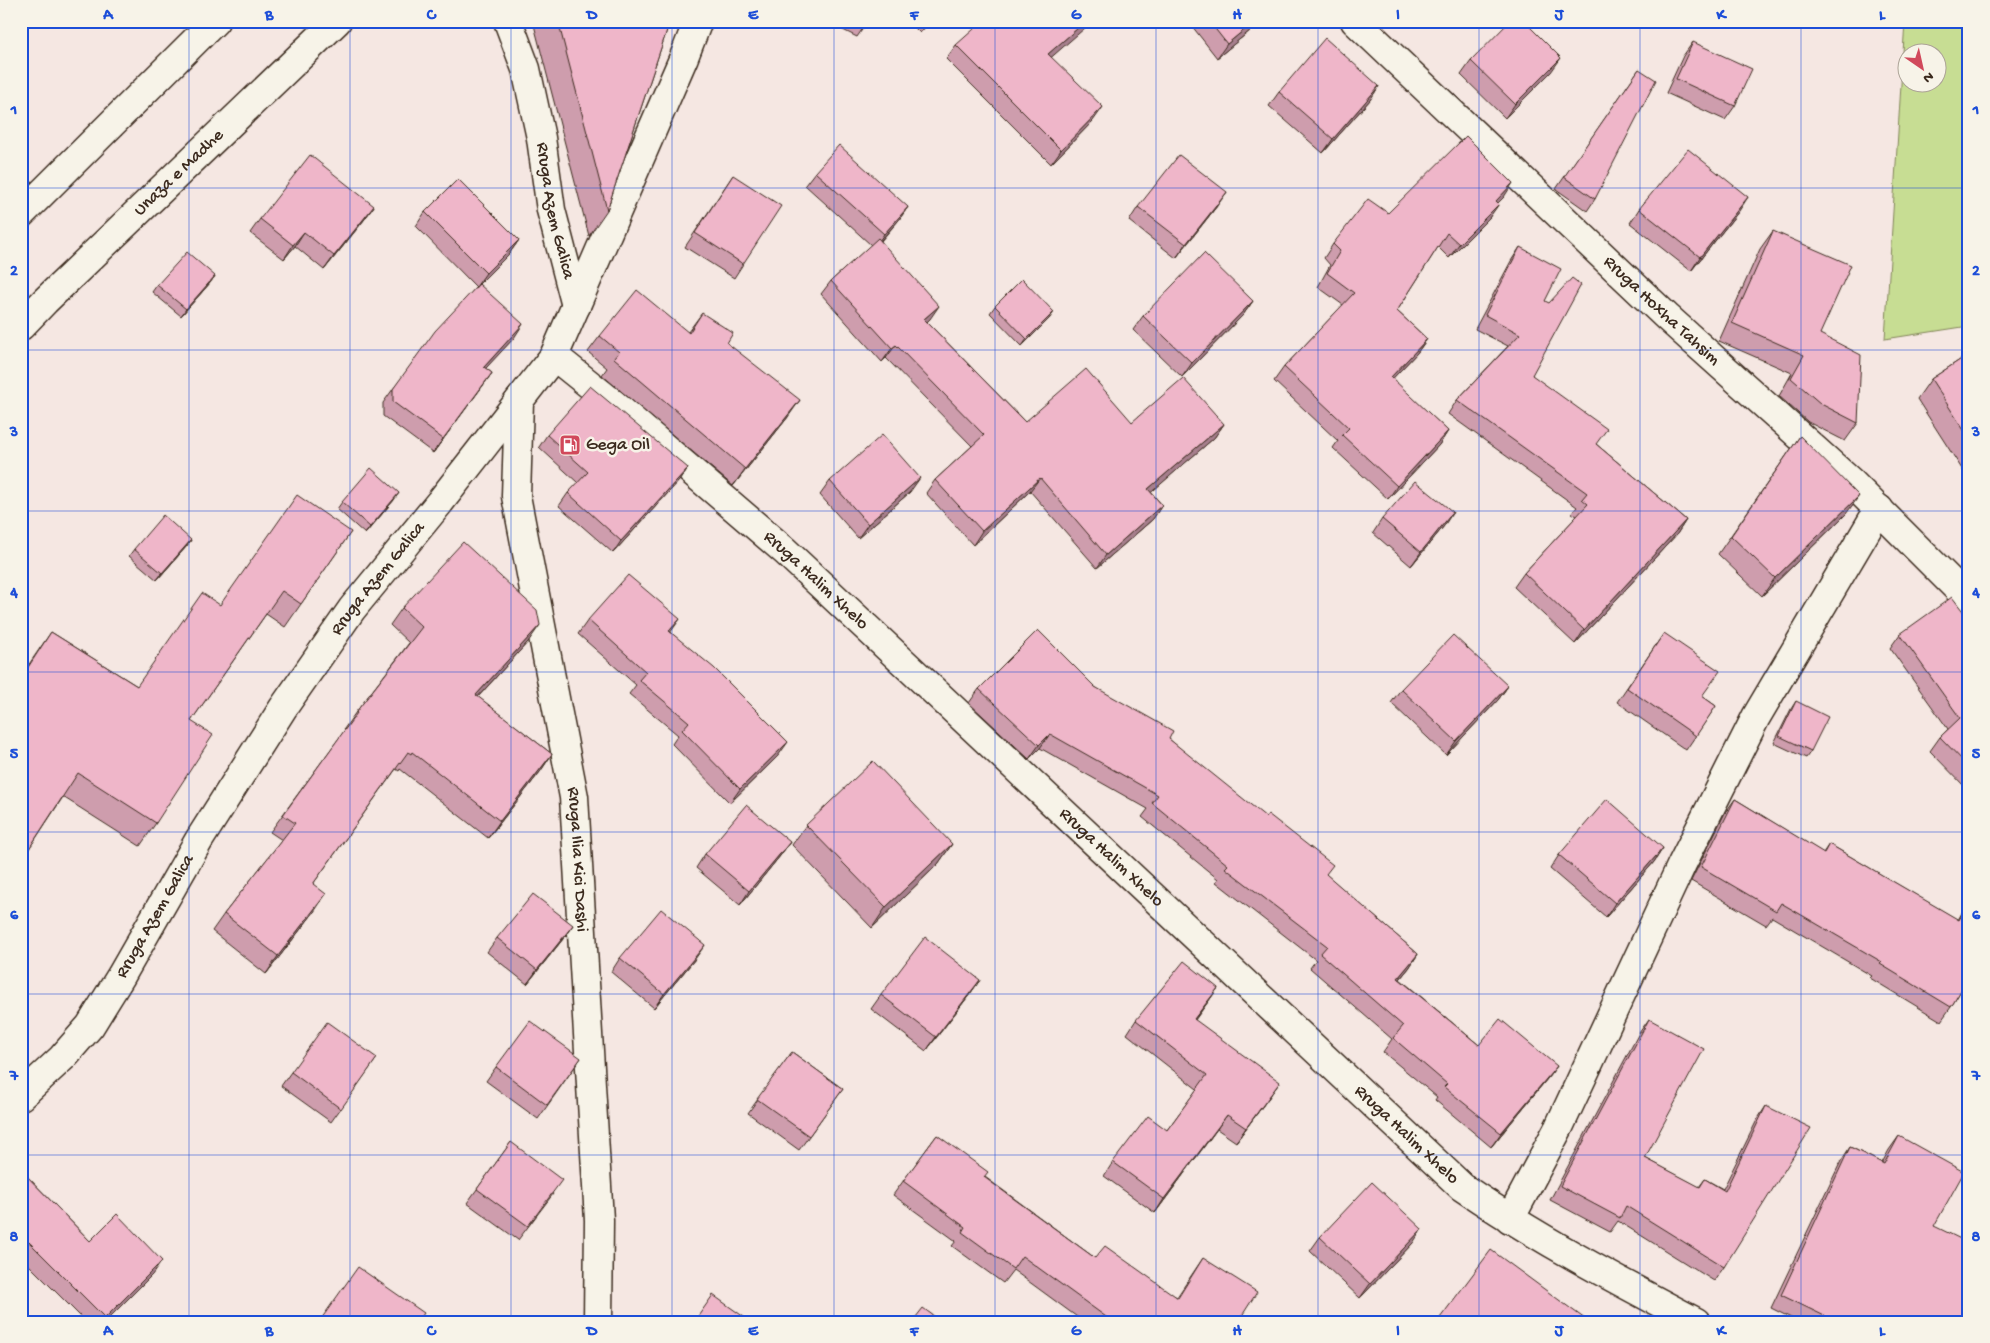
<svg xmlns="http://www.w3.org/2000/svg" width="1990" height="1343" viewBox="0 0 1990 1343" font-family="'Gochi Hand',sans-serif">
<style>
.green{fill:#c7dd93;stroke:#818458;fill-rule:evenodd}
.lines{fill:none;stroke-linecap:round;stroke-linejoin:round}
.minor-casing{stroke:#3b2a1e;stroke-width:31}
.major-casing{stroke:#3b2a1e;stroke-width:31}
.highway-casing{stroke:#3b2a1e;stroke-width:31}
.minor{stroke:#f7f3e8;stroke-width:28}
.major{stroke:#f7f3e8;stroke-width:28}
.highway{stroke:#f7f3e8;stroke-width:28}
.wall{fill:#ce9dad;stroke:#3b2a1e}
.shaded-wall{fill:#a77f8d;stroke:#3b2a1e}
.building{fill:#efb6c9;stroke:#3b2a1e}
.grid{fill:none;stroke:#1d4ed8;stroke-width:1;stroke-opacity:0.55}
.labels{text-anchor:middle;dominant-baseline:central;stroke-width:5;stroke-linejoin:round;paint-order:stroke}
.street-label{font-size:18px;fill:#3b2a1e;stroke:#f7f3e8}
.poi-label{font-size:18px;fill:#3b2a1e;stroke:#f7f3e8;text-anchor:start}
.neatline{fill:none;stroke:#1d4ed8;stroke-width:2}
.grid-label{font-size:16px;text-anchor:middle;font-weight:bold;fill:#1d4ed8}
</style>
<rect width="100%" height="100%" fill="#f5e7e2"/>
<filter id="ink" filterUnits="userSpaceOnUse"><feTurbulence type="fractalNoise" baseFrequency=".02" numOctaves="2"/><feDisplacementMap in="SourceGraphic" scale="10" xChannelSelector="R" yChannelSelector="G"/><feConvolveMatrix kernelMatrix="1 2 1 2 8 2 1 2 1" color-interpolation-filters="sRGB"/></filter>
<g filter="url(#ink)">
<!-- green -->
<path class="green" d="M 1905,21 L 1969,21 L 1969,326 L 1885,339 ZM 1908,52 L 1938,52 L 1938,82 L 1908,82 Z"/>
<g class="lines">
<!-- minor casing -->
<g class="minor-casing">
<g id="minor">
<path id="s1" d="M 508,21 L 526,69 L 541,138 L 551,210 L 576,306"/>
<path id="s2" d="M 1355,21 L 1667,317 L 1851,482 L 1969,600"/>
<path id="s3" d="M 554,356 L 610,401 L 785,551 L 1462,1187 C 1537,1238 1616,1280 1696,1322"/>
<path id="s4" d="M 519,401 L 516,496 L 574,797 L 599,1220 L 598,1322"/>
<path d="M 1510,1219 L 1559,1127 L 1682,864 L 1756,717 L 1879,509"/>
</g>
</g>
<!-- major casing -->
<g class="major-casing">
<g id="major">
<path id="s5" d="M 21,1096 L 62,1058 L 90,1026 L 121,976 L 199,840 L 283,708 L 352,609 L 440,502 L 554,356 L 684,57 L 698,21"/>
</g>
</g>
<!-- highway casing -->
<g class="highway-casing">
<g id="highway">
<path d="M 21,214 L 215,21"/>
<path id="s6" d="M 21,326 L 45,301 L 337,21"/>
</g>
</g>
<!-- minor -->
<use href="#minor" class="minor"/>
<!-- major -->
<use href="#major" class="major"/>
<!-- highway -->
<use href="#highway" class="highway"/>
</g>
<!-- wall -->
<path class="wall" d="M 533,21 L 670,21 L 607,210 L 589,236 Z
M 825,21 L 868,21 L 857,37 Z
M 908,21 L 930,21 L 920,33 Z
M 1188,21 L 1262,21 L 1217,58 Z
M 1693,42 L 1735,106 L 1725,120 L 1666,93 L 1683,56 Z
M 956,45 L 1051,57 L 1093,121 L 1051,164 L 946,59 Z
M 1471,61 L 1551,72 L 1505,118 L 1461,75 Z
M 1639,69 L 1595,199 L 1587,211 L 1556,189 Z
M 1379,86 L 1370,100 L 1323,153 L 1269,106 L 1279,92 Z
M 815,172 L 908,207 L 898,221 L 881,241 L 930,319 L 927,322 L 1025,422 L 1132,422 L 1224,424 L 1214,438 L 1151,492 L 1162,505 L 1153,519 L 1097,568 L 1030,491 L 973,545 L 926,493 L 935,480 L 972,446 L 886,358 L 882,362 L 821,294 L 831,281 L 871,245 L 805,185 Z
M 733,175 L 743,264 L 734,278 L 685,247 Z
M 1504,197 L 1498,203 L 1489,218 L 1449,258 L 1438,247 L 1397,311 L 1427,339 L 1417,353 L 1392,379 L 1448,431 L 1439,445 L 1388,499 L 1333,448 L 1338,441 L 1274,381 L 1284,367 L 1343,305 L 1318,287 L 1330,265 L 1324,258 L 1333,244 L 1388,213 Z
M 374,206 L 364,220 L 324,270 L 295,246 L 284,259 L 250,233 L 260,219 Z
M 1217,206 L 1176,258 L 1129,221 L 1138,207 Z
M 1639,209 L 1739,211 L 1691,271 L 1630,223 Z
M 425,212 L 519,240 L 509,254 L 479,284 L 514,338 L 485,368 L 492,373 L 433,453 L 383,416 L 383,403 L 393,389 L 476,287 L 416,226 Z
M 1773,231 L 1820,334 L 1858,423 L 1845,441 L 1808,422 L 1779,396 L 1792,373 L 1719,341 L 1760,249 Z
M 1520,247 L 1545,301 L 1532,375 L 1596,444 L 1686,520 L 1677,534 L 1575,644 L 1514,587 L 1524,573 L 1577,516 L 1572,513 L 1577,507 L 1448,414 L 1457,400 L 1508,346 L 1475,329 L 1511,261 Z
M 215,276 L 210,283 L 181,316 L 152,292 L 157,285 Z
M 1253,301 L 1243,315 L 1182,377 L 1133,330 L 1143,316 Z
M 995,306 L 1054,312 L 1049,319 L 1022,346 L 990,313 Z
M 702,313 L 788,417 L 733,486 L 602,375 L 607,368 L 588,352 L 600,336 L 688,332 Z
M 1969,354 L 1969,480 L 1917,399 L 1931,379 Z
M 547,435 L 688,468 L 679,481 L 613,553 L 559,506 L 568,493 L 578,483 L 539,447 Z
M 1800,436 L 1846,514 L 1762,596 L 1718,554 Z
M 830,481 L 910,492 L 858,538 L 820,495 Z
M 394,500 L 365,534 L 337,509 L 342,502 Z
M 1382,519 L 1444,526 L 1411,566 L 1373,533 Z
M 351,532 L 285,627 L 266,614 L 191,721 L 156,823 L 140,846 L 63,797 L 21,861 L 21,676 L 51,632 L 137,686 Z
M 191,540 L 186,547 L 157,580 L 129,556 L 134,549 Z
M 402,608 L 528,642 L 478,697 L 552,754 L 540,772 L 488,838 L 400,769 L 399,771 L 396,769 L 313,884 L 314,912 L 266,974 L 212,931 L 224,914 L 282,840 L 270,832 L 345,730 L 344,729 L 356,712 L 409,643 L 390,625 Z
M 1969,619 L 1969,791 L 1930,751 L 1940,737 L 1948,729 L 1890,648 L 1900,634 Z
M 588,620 L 671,632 L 778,756 L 730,803 L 672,744 L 678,735 L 629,694 L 636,685 L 578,634 Z
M 1664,633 L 1702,696 L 1716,706 L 1686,750 L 1617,702 Z
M 1508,686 L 1498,700 L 1446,755 L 1391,703 L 1401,689 Z
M 1095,687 L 1169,739 L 1418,954 L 1409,968 L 1400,979 L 1479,1045 L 1557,1066 L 1547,1079 L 1491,1147 L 1435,1100 L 1437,1097 L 1383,1052 L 1392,1039 L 1310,968 L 1316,960 L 1216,882 L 1218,879 L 1142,817 L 1148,809 L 1040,748 L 1029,759 L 969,703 L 979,689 Z
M 1796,701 L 1811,751 L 1806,758 L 1774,743 L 1791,709 Z
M 1735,799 L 1823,853 L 1829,844 L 1958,920 L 1969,900 L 1969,977 L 1951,1007 L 1941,1021 L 1870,978 L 1872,976 L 1772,917 L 1766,925 L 1691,881 L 1725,813 Z
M 806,825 L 952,844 L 938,864 L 872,928 L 792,845 Z
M 790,842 L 780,856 L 740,905 L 696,868 L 705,854 Z
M 1663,848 L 1654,862 L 1606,917 L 1550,869 L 1559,855 Z
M 497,938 L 563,939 L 527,984 L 487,952 Z
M 620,958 L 695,959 L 654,1008 L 611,972 Z
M 980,980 L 970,994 L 926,1051 L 871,1009 L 881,995 Z
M 1218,988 L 1195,1020 L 1270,1096 L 1236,1142 L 1217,1129 L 1155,1213 L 1104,1176 L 1113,1162 L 1167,1130 L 1197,1089 L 1127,1034 L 1136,1020 Z
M 1649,1019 L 1645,1158 L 1699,1187 L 1705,1179 L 1723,1189 L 1757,1120 L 1766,1106 L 1724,1267 L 1714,1281 L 1618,1221 L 1610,1232 L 1550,1200 L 1639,1033 Z
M 792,1052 L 843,1089 L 799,1150 L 748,1113 Z
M 377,1058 L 331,1122 L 281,1086 L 291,1072 Z
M 581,1058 L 538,1119 L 486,1081 L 496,1067 Z
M 937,1135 L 985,1177 L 1095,1258 L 1177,1297 L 1203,1258 L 1238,1322 L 1084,1322 L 1013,1270 L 1003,1283 L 952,1246 L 956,1241 L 893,1195 Z
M 1899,1136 L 1934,1226 L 1969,1322 L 1799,1322 L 1771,1308 L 1841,1161 L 1850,1147 L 1882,1163 L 1889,1150 Z
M 511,1142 L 553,1194 L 518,1240 L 467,1203 Z
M 21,1170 L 90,1241 L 152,1275 L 105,1322 L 86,1322 L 21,1257 Z
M 1320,1237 L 1413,1243 L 1360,1298 L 1310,1251 Z"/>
<!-- shaded-wall -->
<path class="shaded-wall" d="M 928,21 L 930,21 L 920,33 Z
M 1086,21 L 1093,21 L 1039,68 L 1048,54 Z
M 1255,21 L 1262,21 L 1217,58 L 1227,44 Z
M 1561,58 L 1551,72 L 1505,118 L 1515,104 Z
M 1379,86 L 1370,100 L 1323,153 L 1333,139 Z
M 1103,107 L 1093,121 L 1051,164 L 1061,150 Z
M 1513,183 L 1504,197 L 1486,215 L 1496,201 Z
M 1227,192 L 1217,206 L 1176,258 L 1186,244 Z
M 1748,197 L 1739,211 L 1691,271 L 1700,257 Z
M 1499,204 L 1489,218 L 1449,258 L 1459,244 Z
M 374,206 L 364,220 L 324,270 L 334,256 Z
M 908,207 L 898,221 L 874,248 L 884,234 Z
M 304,232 L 295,246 L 284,259 L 293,245 Z
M 519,240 L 509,254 L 476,287 L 486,273 Z
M 215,276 L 210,283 L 181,316 L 186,309 Z
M 1253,301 L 1243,315 L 1182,377 L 1192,363 Z
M 939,306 L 930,319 L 915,333 L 924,319 Z
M 1054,312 L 1049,319 L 1022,346 L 1027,339 Z
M 523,324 L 514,338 L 474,381 L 484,367 Z
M 1427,339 L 1417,353 L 1381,391 L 1391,377 Z
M 896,345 L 886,358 L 882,362 L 892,348 Z
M 492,373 L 482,387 L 433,453 L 443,439 Z
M 800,400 L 788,417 L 733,486 L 745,469 Z
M 1224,424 L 1214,438 L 1139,503 L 1148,489 Z
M 1448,431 L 1439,445 L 1388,499 L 1397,486 Z
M 688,468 L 679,481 L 613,553 L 621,541 Z
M 920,478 L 910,492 L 858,538 L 868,524 Z
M 1040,478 L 1030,491 L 973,545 L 982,531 Z
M 399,493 L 394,500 L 365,534 L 370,527 Z
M 1859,496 L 1846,514 L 1762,596 L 1775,578 Z
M 1162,505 L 1153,519 L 1097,568 L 1106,555 Z
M 1453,512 L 1444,526 L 1411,566 L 1421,552 Z
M 1686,520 L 1677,534 L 1575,644 L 1584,630 Z
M 191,540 L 186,547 L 157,580 L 162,573 Z
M 680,619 L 670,633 L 669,631 Z
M 540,625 L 528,642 L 464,712 L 476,695 Z
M 1508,686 L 1498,700 L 1446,755 L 1456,741 Z
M 1050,734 L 1040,748 L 1029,759 L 1039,745 Z
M 788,742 L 778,756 L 730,803 L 740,789 Z
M 552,754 L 540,772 L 488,838 L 500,821 Z
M 790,842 L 780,856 L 740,905 L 749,891 Z
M 952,844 L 938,864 L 872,928 L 886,907 Z
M 1663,848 L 1654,862 L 1606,917 L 1615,903 Z
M 326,894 L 314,912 L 266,974 L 278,956 Z
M 573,925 L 563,939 L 527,984 L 537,970 Z
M 705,945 L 695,959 L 654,1008 L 664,994 Z
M 1418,954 L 1409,968 L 1389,992 L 1398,978 Z
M 980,980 L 970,994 L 926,1051 L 936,1037 Z
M 1218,988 L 1208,1002 L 1184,1033 L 1194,1019 Z
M 1557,1066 L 1547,1079 L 1491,1147 L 1501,1133 Z
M 1280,1082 L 1270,1096 L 1236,1142 L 1246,1128 Z
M 1227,1115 L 1217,1129 L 1155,1213 L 1164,1199 Z
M 1422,1229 L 1413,1243 L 1360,1298 L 1370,1284 Z
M 29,1242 L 21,1253 L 21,1250 Z
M 162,1261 L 152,1275 L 105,1322 L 102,1322 L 105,1318 Z"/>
<!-- building -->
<path class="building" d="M 558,21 L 670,21 L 607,210 Z
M 983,21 L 1086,21 L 1048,54 L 1103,107 L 1061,150 L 956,45 Z
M 1209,21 L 1255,21 L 1227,44 Z
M 1510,21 L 1524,21 L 1561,58 L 1515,104 L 1471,61 Z
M 1325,38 L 1379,86 L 1333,139 L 1279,92 Z
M 1693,42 L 1752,69 L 1735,106 L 1676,79 Z
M 1639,69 L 1656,80 L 1595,199 L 1564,177 Z
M 1466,136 L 1513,183 L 1496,201 L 1499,204 L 1459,244 L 1447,233 L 1397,311 L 1427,339 L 1391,377 L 1448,431 L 1397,486 L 1342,435 L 1349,428 L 1284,367 L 1354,293 L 1327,273 L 1340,251 L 1333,244 L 1368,199 L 1388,213 Z
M 839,145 L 908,207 L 884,234 L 815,172 Z
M 1688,149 L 1748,197 L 1700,257 L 1639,209 Z
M 310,155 L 374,206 L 334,256 L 304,232 L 293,245 L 260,219 Z
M 1179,155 L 1227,192 L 1186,244 L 1138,207 Z
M 733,175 L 781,206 L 743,264 L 695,233 Z
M 458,179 L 519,240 L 486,273 L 425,212 Z
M 1773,231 L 1851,265 L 1820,334 L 1861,355 L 1858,423 L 1821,404 L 1791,378 L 1804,355 L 1732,323 Z
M 878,238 L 939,306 L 924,319 L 1025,422 L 1086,369 L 1132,422 L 1183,378 L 1224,424 L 1148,489 L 1162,505 L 1106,555 L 1040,478 L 982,531 L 935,480 L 984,435 L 896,345 L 892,348 L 831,281 Z
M 1520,247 L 1561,269 L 1545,301 L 1549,303 L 1572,278 L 1581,285 L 1532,375 L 1607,429 L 1596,444 L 1686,520 L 1584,630 L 1524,573 L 1588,504 L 1582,499 L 1587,493 L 1457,400 L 1520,334 L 1485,315 Z
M 187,252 L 215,276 L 186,309 L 157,285 Z
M 1204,253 L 1253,301 L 1192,363 L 1143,316 Z
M 1022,279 L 1054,312 L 1027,339 L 995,306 Z
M 479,284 L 523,324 L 484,367 L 492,373 L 443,439 L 393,402 L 393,389 L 435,331 Z
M 637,290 L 689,333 L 702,313 L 733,333 L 727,343 L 800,400 L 745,469 L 614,358 L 619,352 L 600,336 Z
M 1969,354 L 1969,438 L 1931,379 Z
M 590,386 L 688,468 L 621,541 L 568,493 L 588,472 L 547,435 Z
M 882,435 L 920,478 L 868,524 L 830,481 Z
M 1800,436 L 1859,496 L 1775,578 L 1731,536 Z
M 371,468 L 399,493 L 370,527 L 342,502 Z
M 1415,481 L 1453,512 L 1421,552 L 1382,519 Z
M 297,495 L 351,532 L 301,604 L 282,591 L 191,721 L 213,735 L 156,823 L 78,773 L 21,861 L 21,678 L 51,632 L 137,686 L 202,593 L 220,605 Z
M 163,515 L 191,540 L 162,573 L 134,549 Z
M 463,542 L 537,610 L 540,625 L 476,695 L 552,754 L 500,821 L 412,752 L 411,754 L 408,752 L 313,884 L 326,894 L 278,956 L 224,914 L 295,823 L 283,815 L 357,713 L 356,712 L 422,627 L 402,608 Z
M 628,575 L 680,619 L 669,631 L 714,668 L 788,742 L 740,789 L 682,730 L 689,722 L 639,680 L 646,672 L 588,620 Z
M 1952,597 L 1969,619 L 1969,767 L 1940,737 L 1960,718 L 1900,634 Z
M 1038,630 L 1095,687 L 1173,731 L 1169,739 L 1266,817 L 1268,814 L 1333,865 L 1326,874 L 1418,954 L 1398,978 L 1479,1045 L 1500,1019 L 1557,1066 L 1501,1133 L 1444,1087 L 1447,1084 L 1393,1038 L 1403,1026 L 1320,954 L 1327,946 L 1225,868 L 1228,865 L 1152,803 L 1158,795 L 1050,734 L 1039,745 L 979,689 Z
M 1664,633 L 1720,671 L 1702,696 L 1716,706 L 1696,736 L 1627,688 Z
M 1453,635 L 1508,686 L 1456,741 L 1401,689 Z
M 1796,701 L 1828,717 L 1811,751 L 1779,736 Z
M 873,761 L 952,844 L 886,907 L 806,825 Z
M 1607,799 L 1663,848 L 1615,903 L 1559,855 Z
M 1735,799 L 1824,853 L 1829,844 L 1959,920 L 1969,903 L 1969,977 L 1951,1007 L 1880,964 L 1882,962 L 1781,903 L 1776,911 L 1701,867 Z
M 746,805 L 790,842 L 749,891 L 705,854 Z
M 533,894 L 573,925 L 537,970 L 497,938 Z
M 661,909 L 705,945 L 664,994 L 620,958 Z
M 925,937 L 980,980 L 936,1037 L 881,995 Z
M 1184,961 L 1218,988 L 1194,1019 L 1280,1082 L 1246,1128 L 1227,1115 L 1164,1199 L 1113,1162 L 1148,1116 L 1167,1130 L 1207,1075 L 1136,1020 Z
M 1649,1019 L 1704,1049 L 1645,1158 L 1700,1187 L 1705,1179 L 1725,1191 L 1766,1106 L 1811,1128 L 1724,1267 L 1626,1206 L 1620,1218 L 1560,1186 Z
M 530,1021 L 581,1058 L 547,1105 L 496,1067 Z
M 327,1022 L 377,1058 L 341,1109 L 291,1072 Z
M 792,1052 L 843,1089 L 809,1136 L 757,1099 Z
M 937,1135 L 988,1172 L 984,1177 L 1095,1258 L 1105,1246 L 1178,1298 L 1203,1258 L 1257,1292 L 1238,1322 L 1113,1322 L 1022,1256 L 1013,1269 L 962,1232 L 965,1227 L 903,1181 Z
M 1899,1136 L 1964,1172 L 1934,1226 L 1969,1243 L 1969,1322 L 1837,1322 L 1781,1295 L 1850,1147 L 1884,1164 Z
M 511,1142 L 562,1180 L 528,1226 L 477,1189 Z
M 21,1170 L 90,1241 L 117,1214 L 162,1261 L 105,1318 L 29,1242 L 21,1250 Z
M 1372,1182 L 1422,1229 L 1370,1284 L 1320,1237 Z
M 1491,1250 L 1589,1322 L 1437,1322 Z
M 358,1267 L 424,1313 L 418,1322 L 319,1322 Z
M 713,1295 L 751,1322 L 694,1322 Z
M 923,1308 L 942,1322 L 912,1322 Z"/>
</g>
<!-- grid -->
<path class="grid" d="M 189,21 L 189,1322M 350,21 L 350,1322M 511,21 L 511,1322M 672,21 L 672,1322M 834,21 L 834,1322M 995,21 L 995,1322M 1156,21 L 1156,1322M 1318,21 L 1318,1322M 1479,21 L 1479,1322M 1640,21 L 1640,1322M 1801,21 L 1801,1322M 21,188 L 1969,188M 21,350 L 1969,350M 21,511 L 1969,511M 21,672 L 1969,672M 21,832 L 1969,832M 21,994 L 1969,994M 21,1155 L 1969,1155"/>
<!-- icons -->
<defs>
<g id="fuel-square" transform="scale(1.125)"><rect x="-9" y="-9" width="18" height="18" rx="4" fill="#d1495b" stroke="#f7f3e8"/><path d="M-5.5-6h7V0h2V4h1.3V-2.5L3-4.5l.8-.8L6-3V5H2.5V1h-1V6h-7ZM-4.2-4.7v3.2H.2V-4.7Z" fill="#fff"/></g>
</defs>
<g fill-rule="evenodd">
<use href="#fuel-square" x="570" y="445"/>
</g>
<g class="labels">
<!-- street labels -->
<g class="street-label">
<text stroke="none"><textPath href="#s6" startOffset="220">Unaza e Madhe</textPath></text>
<text stroke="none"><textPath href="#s1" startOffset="196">Rruga Azem Galica</textPath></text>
<text stroke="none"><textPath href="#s2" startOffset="422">Rruga Hoxha Tahsim</textPath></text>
<text stroke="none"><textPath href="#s5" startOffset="631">Rruga Azem Galica</textPath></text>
<text stroke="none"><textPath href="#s3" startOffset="345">Rruga Halim Xhelo</textPath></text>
<text stroke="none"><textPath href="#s3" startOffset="750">Rruga Halim Xhelo</textPath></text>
<text stroke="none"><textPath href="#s4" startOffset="464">Rruga Ilia Kici Dashi</textPath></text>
<text stroke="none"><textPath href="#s5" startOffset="226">Rruga Azem Galica</textPath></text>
<text stroke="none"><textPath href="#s3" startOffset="1155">Rruga Halim Xhelo</textPath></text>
</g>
<!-- poi labels -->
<g class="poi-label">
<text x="586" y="445">Gega Oil</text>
</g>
</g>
<!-- margin -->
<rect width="1990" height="1343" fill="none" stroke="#f7f3e8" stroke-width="55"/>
<!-- north arrow -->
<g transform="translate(1922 68) rotate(146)"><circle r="24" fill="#f7f3e8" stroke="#aca397"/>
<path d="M0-4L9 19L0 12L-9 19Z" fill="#d1495b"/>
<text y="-8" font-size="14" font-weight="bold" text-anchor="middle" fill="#3b2a1e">N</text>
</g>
<rect x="28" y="28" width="1934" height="1288" class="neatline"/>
<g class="grid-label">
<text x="108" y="19">A</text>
<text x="269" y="19">B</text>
<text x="431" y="19">C</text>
<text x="592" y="19">D</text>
<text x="753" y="19">E</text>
<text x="914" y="19">F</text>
<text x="1076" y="19">G</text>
<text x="1237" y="19">H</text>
<text x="1398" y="19">I</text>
<text x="1559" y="19">J</text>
<text x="1721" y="19">K</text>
<text x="1882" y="19">L</text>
<text x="14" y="114">1</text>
<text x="1976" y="114">1</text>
<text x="14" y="275">2</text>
<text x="1976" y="275">2</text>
<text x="14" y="436">3</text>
<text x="1976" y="436">3</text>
<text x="14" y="597">4</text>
<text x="1976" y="597">4</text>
<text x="14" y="758">5</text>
<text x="1976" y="758">5</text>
<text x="14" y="919">6</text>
<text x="1976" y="919">6</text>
<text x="14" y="1080">7</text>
<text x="1976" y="1080">7</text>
<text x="14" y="1241">8</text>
<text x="1976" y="1241">8</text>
<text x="108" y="1335">A</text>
<text x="269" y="1335">B</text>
<text x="431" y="1335">C</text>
<text x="592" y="1335">D</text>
<text x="753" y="1335">E</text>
<text x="914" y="1335">F</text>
<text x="1076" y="1335">G</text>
<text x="1237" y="1335">H</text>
<text x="1398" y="1335">I</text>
<text x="1559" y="1335">J</text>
<text x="1721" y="1335">K</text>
<text x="1882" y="1335">L</text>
</g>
</svg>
